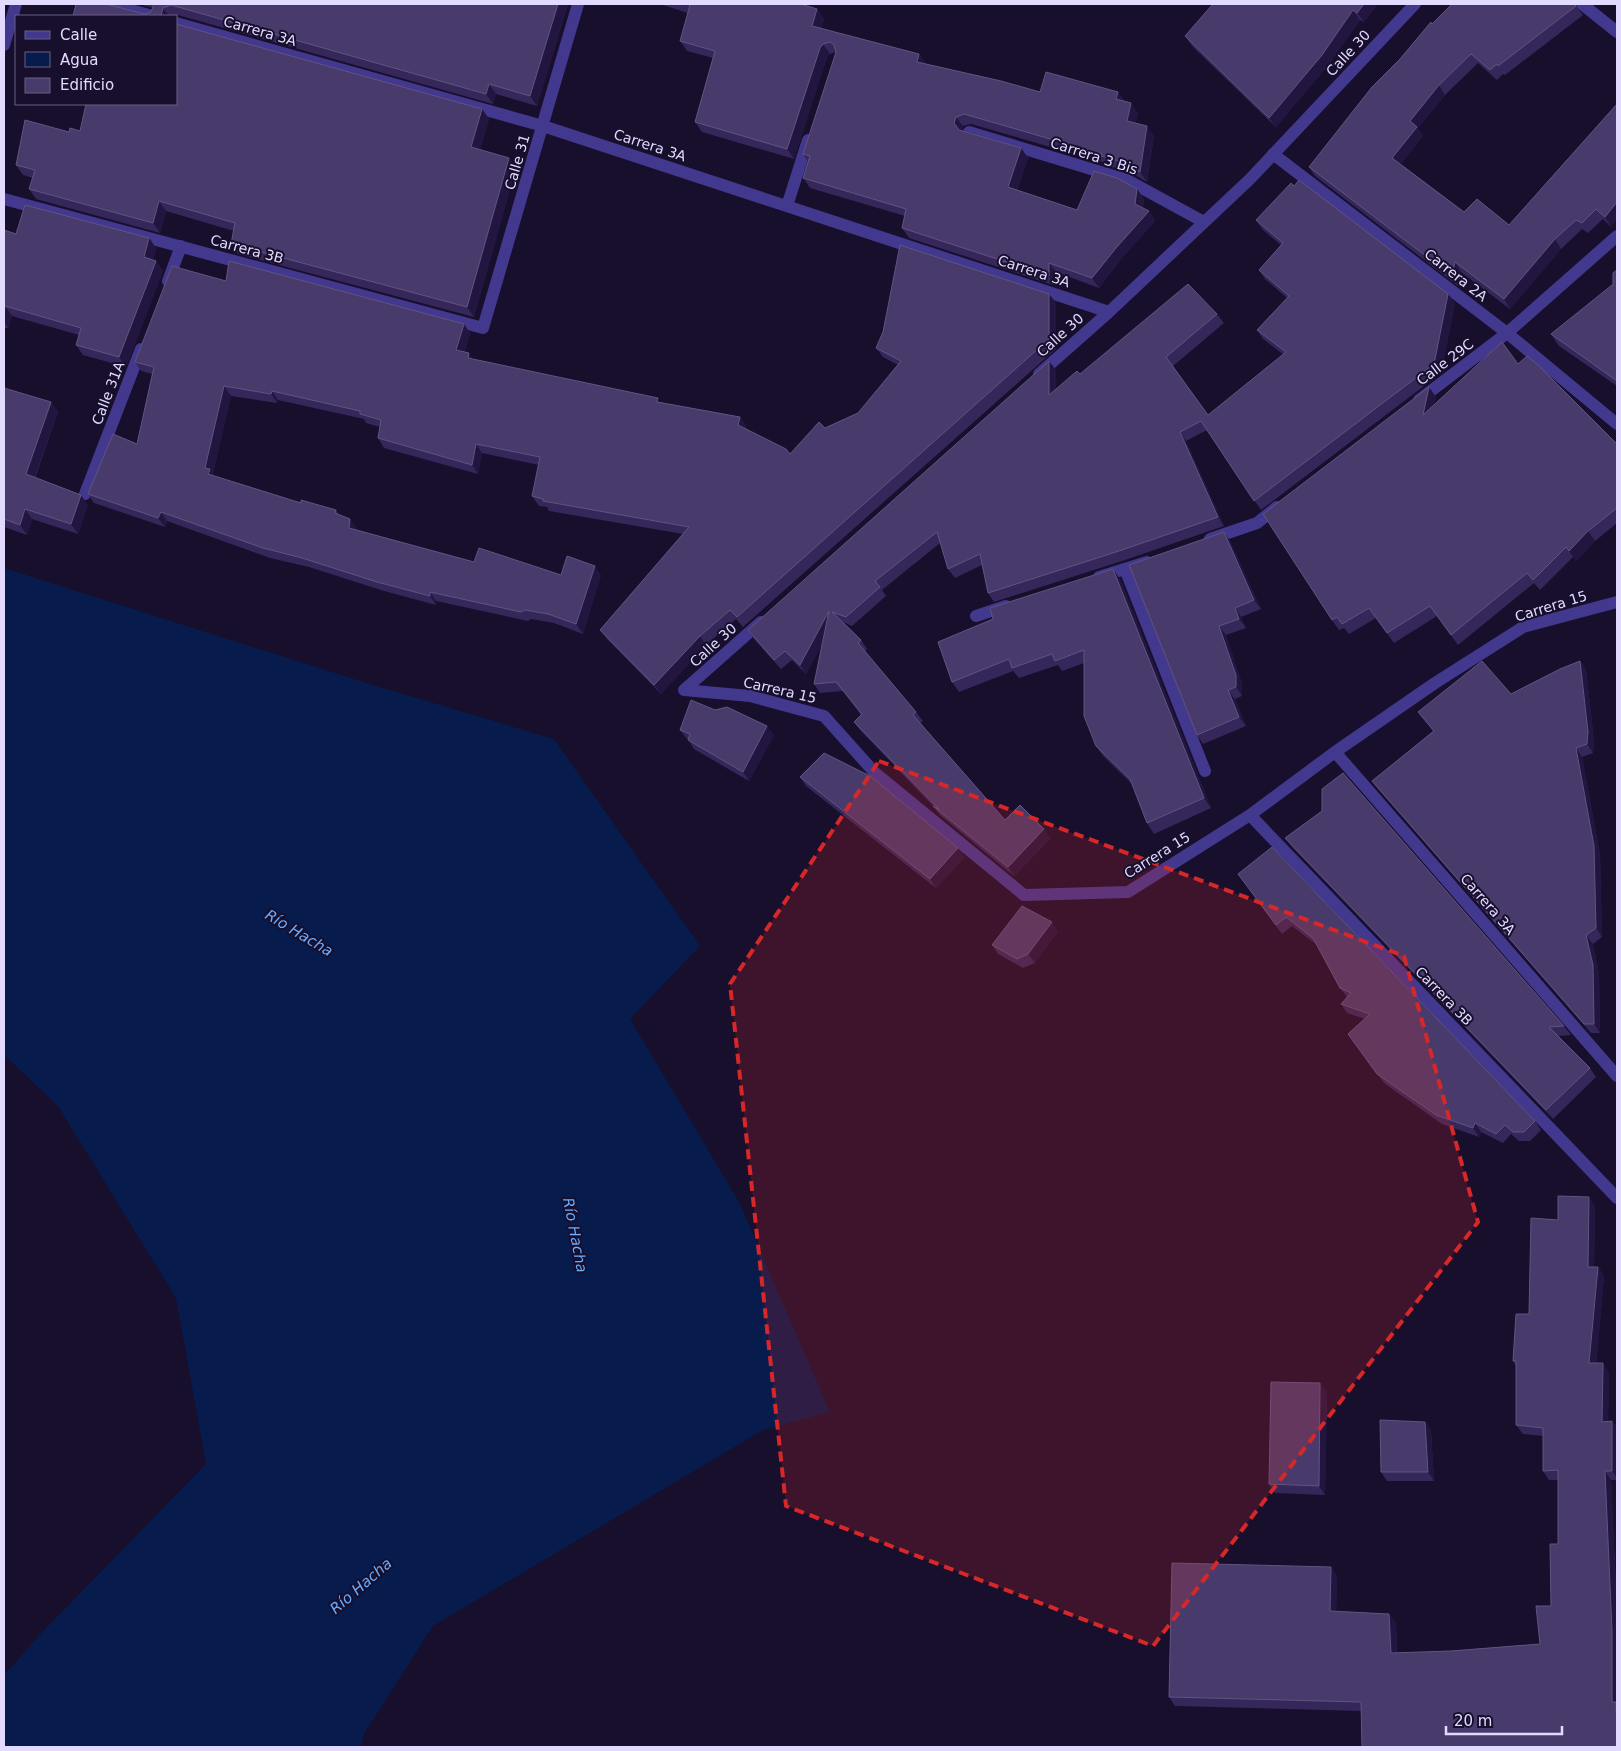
<svg xmlns="http://www.w3.org/2000/svg" width="1621" height="1751" viewBox="0 0 1621 1751" font-family="'DejaVu Sans',sans-serif">
<style>
.water{fill:#071b4d}
.lines{fill:none;stroke-linecap:round;stroke-linejoin:round}
.minor{stroke:#42388e;stroke-width:12}
.wall{fill:#36275a}
.shaded-wall{fill:#221640}
.building{fill:#483b6c;stroke:#605483}
.marked{fill:#d62828;fill-opacity:0.2;stroke:#d62828;stroke-width:4;stroke-dasharray:10 6;stroke-linejoin:round}
.labels{text-anchor:middle;dominant-baseline:central;stroke-width:4;stroke-linejoin:round;paint-order:stroke}
.street-label{font-size:14px;fill:#e2daff;stroke:#170f2c}
.water-label{font-size:15px;font-style:italic;fill:#68acff;stroke:#170f2c}
</style>
<rect width="100%" height="100%" fill="#170f2c"/>
<!-- water -->
<path class="water" d="M 4,568 L 373,685 L 554,739 L 700,946 L 630,1019 L 739,1202 L 830,1412 L 763,1430 L 433,1626 L 364,1734 L 361,1747 L 4,1747 L 4,1675 L 45,1629 L 206,1464 L 176,1298 L 58,1106 L 4,1055 Z"/>
<g class="lines">
<!-- minor -->
<path class="minor" d="M 108,4 L 153,16
M 1582,4 L 1617,32
M 176,23 L 543,126 L 1109,312
M 4,45 L 16,4
M 969,132 L 1127,180 L 1204,222
M 1273,154 L 1507,333 L 1617,424
M 4,199 L 483,328 L 578,4
M 787,206 L 808,140
M 168,281 L 181,246
M 1039,374 L 1109,312 L 1250,179 L 1415,4
M 1419,400 L 1507,333 L 1617,236
M 85,494 L 141,349
M 1210,539 L 1257,523 L 1277,507
M 1125,569 L 1205,771
M 1099,577 L 1147,562
M 976,616 L 1006,606
M 684,690 L 750,696 L 824,716 L 875,773 L 1024,895 L 1128,892 L 1250,815 L 1335,752 L 1435,683 L 1523,627 L 1617,602
M 684,690 L 761,622
M 1335,752 L 1617,1076
M 1250,815 L 1617,1198"/>
</g>
<!-- wall -->
<path class="wall" d="M 139,4 L 568,4 L 537,106 L 496,94 L 493,104 L 178,15 L 175,16 L 73,16 L 144,14 L 151,12 L 153,8 Z
M 660,4 L 801,4 L 817,9 L 824,19 L 821,29 L 919,54 L 926,64 L 1040,92 L 1118,92 L 1124,101 L 1138,113 L 1135,123 L 1154,136 L 1147,182 L 1130,172 L 1108,166 L 1106,163 L 971,124 L 963,126 L 962,130 L 1021,148 L 1028,158 L 1017,190 L 1077,210 L 1137,189 L 1144,199 L 1143,208 L 1149,211 L 1155,221 L 1122,258 L 1099,288 L 1056,272 L 1056,286 L 909,238 L 902,228 L 905,216 L 810,188 L 803,178 L 808,162 L 803,154 L 836,52 L 830,54 L 827,57 L 794,159 L 702,132 L 695,122 L 713,58 L 687,51 L 680,41 L 688,13 Z
M 1378,4 L 1364,22 L 1360,20 L 1329,64 L 1276,127 L 1192,46 L 1185,36 Z
M 1576,6 L 1583,15 L 1505,75 L 1503,74 L 1497,80 L 1478,63 L 1445,95 L 1418,128 L 1423,136 L 1401,164 L 1464,212 L 1509,225 L 1617,104 L 1611,227 L 1603,219 L 1588,233 L 1582,229 L 1561,249 L 1510,309 L 1461,272 L 1458,286 L 1315,176 L 1309,167 L 1432,24 Z
M 482,109 L 489,119 L 480,150 L 509,158 L 516,168 L 474,317 L 238,254 L 231,244 L 234,231 L 166,211 L 160,233 L 36,199 L 29,189 L 33,178 L 23,175 L 16,165 L 69,132 L 80,131 Z
M 1294,186 L 1455,303 L 1441,373 L 1261,510 L 1207,430 L 1186,441 L 1224,526 L 1122,561 L 994,602 L 988,593 L 982,565 L 955,578 L 948,569 L 940,543 L 882,590 L 886,596 L 852,626 L 843,622 L 861,640 L 867,649 L 865,651 L 916,712 L 923,721 L 920,723 L 1005,820 L 1051,838 L 1014,876 L 940,815 L 933,806 L 934,807 L 861,731 L 854,722 L 861,715 L 843,691 L 820,693 L 814,684 L 822,644 L 806,674 L 792,660 L 781,669 L 754,639 L 748,630 L 1056,370 L 1056,389 L 1080,374 L 1217,314 L 1224,323 L 1173,366 L 1208,415 L 1284,355 L 1263,339 L 1257,330 L 1287,298 L 1265,279 L 1259,270 L 1281,245 L 1262,229 L 1256,220 Z
M 4,230 L 16,234 L 149,238 L 156,248 L 153,260 L 156,261 L 163,271 L 126,367 L 83,355 L 76,345 L 79,335 L 12,316 L 8,328 L 4,328 Z
M 1617,270 L 1617,386 L 1559,346 L 1551,334 L 1613,286 Z
M 226,281 L 470,333 L 465,352 L 473,359 L 660,402 L 740,417 L 746,426 L 746,429 L 790,454 L 825,428 L 858,413 L 898,365 L 883,357 L 876,348 L 1049,294 L 1056,303 L 1056,349 L 743,627 L 736,619 L 706,645 L 661,694 L 607,639 L 600,630 L 683,534 L 549,511 L 547,507 L 539,506 L 532,496 L 539,465 L 482,453 L 478,474 L 384,448 L 378,438 L 380,427 L 366,423 L 364,419 L 278,400 L 277,403 L 231,396 L 213,473 L 215,476 L 301,503 L 336,510 L 339,515 L 357,528 L 356,530 L 474,562 L 561,575 L 601,575 L 583,634 L 554,623 L 531,619 L 528,621 L 436,601 L 436,605 L 384,591 L 309,567 L 270,558 L 167,521 L 165,527 L 94,503 L 88,494 L 137,444 L 152,374 L 141,371 L 135,362 Z
M 1518,364 L 1617,444 L 1617,523 L 1595,541 L 1576,561 L 1573,557 L 1540,590 L 1534,583 L 1458,645 L 1437,616 L 1394,643 L 1376,618 L 1349,634 L 1344,628 L 1339,630 L 1332,620 L 1436,397 L 1434,405 Z
M 4,388 L 51,402 L 58,412 L 35,478 L 88,505 L 78,534 L 32,519 L 27,535 L 4,527 Z
M 1230,541 L 1261,609 L 1241,617 L 1246,628 L 1226,635 L 1242,684 L 1242,696 L 1235,699 L 1246,726 L 1203,744 L 1197,735 Z
M 1120,579 L 1211,808 L 1154,834 L 1147,823 L 1132,784 L 1103,756 L 1096,746 L 1084,663 L 1062,671 L 1058,665 L 1019,678 L 1013,671 L 959,692 L 952,682 Z
M 1580,661 L 1586,670 L 1594,741 L 1593,753 L 1582,757 L 1600,855 L 1602,937 L 1593,944 L 1599,974 L 1600,1033 L 1591,1033 L 1379,790 L 1372,781 L 1433,731 L 1418,712 L 1511,694 Z
M 680,730 L 774,735 L 749,781 L 694,749 L 688,739 L 687,739 Z
M 800,777 L 965,857 L 936,888 L 806,786 Z
M 1285,838 L 1564,1026 L 1571,1035 L 1558,1036 L 1590,1068 L 1596,1077 L 1553,1119 L 1292,847 Z
M 1238,874 L 1535,1121 L 1541,1130 L 1530,1141 L 1519,1141 L 1511,1134 L 1503,1143 L 1481,1132 L 1479,1137 L 1442,1124 L 1384,1083 L 1348,1034 L 1365,1019 L 1347,1013 L 1341,1004 L 1347,997 L 1340,988 L 1317,945 L 1292,926 L 1282,934 Z
M 1058,931 L 1035,963 L 1023,968 L 998,954 L 992,945 Z
M 1595,1206 L 1594,1267 L 1598,1267 L 1604,1276 L 1596,1363 L 1609,1372 L 1608,1422 L 1612,1421 L 1617,1428 L 1617,1480 L 1611,1480 L 1617,1610 L 1617,1747 L 1361,1711 L 1175,1706 L 1169,1697 L 1331,1567 L 1337,1576 L 1336,1612 L 1396,1623 L 1397,1653 L 1451,1651 L 1540,1644 L 1551,1606 L 1558,1544 L 1558,1480 L 1549,1480 L 1543,1471 L 1543,1436 L 1523,1434 L 1516,1425 L 1516,1366 L 1513,1361 L 1529,1314 L 1558,1220 Z
M 1327,1392 L 1325,1495 L 1275,1493 L 1269,1484 Z
M 1425,1422 L 1431,1431 L 1434,1481 L 1387,1481 L 1381,1472 Z"/>
<!-- shaded-wall -->
<path class="shaded-wall" d="M 558,4 L 568,4 L 537,106 L 530,96 Z
M 1364,4 L 1378,4 L 1364,22 L 1357,13 Z
M 163,8 L 169,16 L 161,16 Z
M 817,9 L 824,19 L 819,36 L 812,26 Z
M 1353,10 L 1360,20 L 1329,64 L 1276,127 L 1269,118 Z
M 823,44 L 830,54 L 827,57 L 794,159 L 787,149 L 820,48 Z
M 919,54 L 926,64 L 917,62 Z
M 489,84 L 496,94 L 493,104 L 486,94 Z
M 1439,85 L 1445,95 L 1418,128 L 1423,136 L 1399,167 L 1392,158 L 1410,121 Z
M 1118,92 L 1124,102 L 1116,99 Z
M 1131,103 L 1138,113 L 1134,130 L 1127,121 Z
M 482,109 L 489,119 L 478,157 L 471,147 Z
M 956,117 L 963,126 L 961,133 L 954,123 Z
M 1147,126 L 1154,136 L 1147,182 L 1140,172 Z
M 1021,148 L 1028,158 L 1015,196 L 1008,187 Z
M 509,158 L 516,168 L 474,317 L 467,307 Z
M 1137,189 L 1144,199 L 1142,214 L 1135,204 Z
M 159,201 L 166,211 L 160,233 L 153,223 Z
M 1617,202 L 1617,219 L 1611,227 L 1605,217 Z
M 1149,211 L 1155,221 L 1122,258 L 1099,288 L 1092,278 L 1116,248 Z
M 149,238 L 156,248 L 151,267 L 144,257 Z
M 1555,239 L 1561,249 L 1510,309 L 1504,299 Z
M 156,261 L 163,271 L 126,367 L 119,357 Z
M 1455,262 L 1461,272 L 1458,286 L 1452,276 Z
M 1049,263 L 1056,272 L 1056,286 L 1049,276 Z
M 1049,294 L 1056,303 L 1056,349 L 1049,339 Z
M 1448,294 L 1455,303 L 1441,373 L 1434,364 Z
M 5,306 L 12,316 L 8,328 L 4,322 L 4,309 Z
M 464,324 L 470,333 L 463,359 L 456,350 Z
M 469,353 L 475,362 L 468,358 Z
M 1049,361 L 1056,370 L 1056,404 L 1049,395 Z
M 224,386 L 231,396 L 213,473 L 217,478 L 208,474 L 205,468 Z
M 1429,387 L 1436,397 L 1430,425 L 1423,415 Z
M 272,391 L 278,400 L 277,403 L 271,394 Z
M 51,402 L 58,412 L 32,484 L 26,474 Z
M 740,417 L 746,426 L 744,434 L 738,425 Z
M 1180,432 L 1186,441 L 1224,526 L 1218,517 Z
M 476,444 L 482,453 L 478,474 L 472,465 Z
M 81,495 L 88,505 L 78,534 L 71,524 Z
M 25,509 L 32,519 L 27,535 L 20,525 Z
M 161,512 L 167,521 L 165,527 L 158,518 Z
M 350,519 L 357,528 L 355,537 L 349,528 Z
M 1588,531 L 1595,541 L 1576,561 L 1569,551 Z
M 1224,532 L 1230,541 L 1261,609 L 1254,600 Z
M 595,566 L 601,575 L 583,634 L 576,624 Z
M 1113,569 L 1120,579 L 1211,808 L 1204,798 Z
M 430,592 L 436,601 L 436,605 L 430,596 Z
M 1235,608 L 1241,617 L 1246,628 L 1239,619 Z
M 829,611 L 836,620 L 806,674 L 800,665 Z
M 1219,626 L 1226,635 L 1242,684 L 1242,696 L 1236,687 Z
M 700,636 L 706,645 L 661,694 L 654,685 Z
M 1580,661 L 1586,670 L 1594,741 L 1593,753 L 1587,744 Z
M 1228,690 L 1235,699 L 1246,726 L 1239,717 Z
M 767,726 L 774,735 L 749,781 L 743,772 Z
M 1576,748 L 1582,757 L 1600,855 L 1602,937 L 1596,928 Z
M 1044,829 L 1051,838 L 1014,876 L 1008,867 Z
M 958,848 L 965,857 L 936,888 L 930,879 Z
M 1052,922 L 1058,931 L 1035,963 L 1028,954 Z
M 1586,935 L 1593,944 L 1599,974 L 1600,1033 L 1594,1024 Z
M 1475,1123 L 1481,1132 L 1479,1137 L 1473,1128 Z
M 1589,1197 L 1595,1206 L 1594,1276 L 1588,1267 Z
M 1598,1267 L 1604,1276 L 1596,1372 L 1589,1363 Z
M 1603,1363 L 1609,1372 L 1608,1431 L 1602,1422 Z
M 1320,1383 L 1327,1392 L 1325,1495 L 1319,1486 Z
M 1612,1421 L 1617,1428 L 1617,1478 L 1612,1471 Z
M 1425,1422 L 1431,1431 L 1434,1481 L 1428,1472 Z
M 1605,1471 L 1611,1480 L 1617,1610 L 1617,1730 L 1612,1702 Z
M 1331,1567 L 1337,1576 L 1336,1620 L 1330,1611 Z
M 1389,1614 L 1396,1623 L 1397,1662 L 1391,1653 Z"/>
<!-- building -->
<path class="building" d="M 76,4 L 106,4 L 144,14 L 151,12 L 154,4 L 153,4 L 558,4 L 530,96 L 489,84 L 486,94 L 171,5 L 163,8 L 161,16 L 162,16 L 73,16 Z
M 684,4 L 801,4 L 817,9 L 812,26 L 919,54 L 917,62 L 1001,81 L 1040,92 L 1046,72 L 1118,92 L 1116,99 L 1131,103 L 1127,121 L 1147,126 L 1140,172 L 1123,162 L 1101,156 L 1102,154 L 964,114 L 956,117 L 954,123 L 959,130 L 1021,148 L 1008,187 L 1077,210 L 1094,171 L 1117,178 L 1137,189 L 1135,204 L 1149,211 L 1116,248 L 1092,278 L 1049,263 L 1049,276 L 902,228 L 906,209 L 803,178 L 810,156 L 803,154 L 836,52 L 834,45 L 830,42 L 823,44 L 820,48 L 787,149 L 695,122 L 715,51 L 680,41 L 690,5 Z
M 1213,4 L 1364,4 L 1357,13 L 1353,10 L 1322,55 L 1269,118 L 1185,36 Z
M 1452,4 L 1574,4 L 1576,6 L 1498,66 L 1497,64 L 1490,70 L 1471,54 L 1439,85 L 1410,121 L 1417,127 L 1392,158 L 1464,212 L 1477,199 L 1509,225 L 1617,104 L 1617,202 L 1605,217 L 1596,209 L 1582,223 L 1576,220 L 1555,239 L 1504,299 L 1455,262 L 1452,276 L 1309,167 L 1372,87 L 1400,59 L 1431,22 L 1432,24 Z
M 176,24 L 482,109 L 471,147 L 509,158 L 467,307 L 231,244 L 235,223 L 159,201 L 153,223 L 29,189 L 35,170 L 16,165 L 25,120 L 69,132 L 70,128 L 80,131 L 86,104 L 176,104 Z
M 1299,180 L 1448,294 L 1434,364 L 1254,501 L 1201,421 L 1180,432 L 1218,517 L 1116,552 L 988,593 L 980,554 L 948,569 L 937,532 L 875,581 L 880,587 L 846,617 L 832,612 L 861,640 L 858,643 L 916,712 L 913,715 L 1005,820 L 1020,805 L 1044,829 L 1008,867 L 933,806 L 939,809 L 854,722 L 862,714 L 836,682 L 814,684 L 829,611 L 800,665 L 785,651 L 774,660 L 748,630 L 1049,361 L 1049,395 L 1077,371 L 1080,374 L 1188,284 L 1217,314 L 1166,357 L 1208,415 L 1286,352 L 1257,330 L 1289,296 L 1259,270 L 1283,243 L 1256,220 L 1291,183 L 1294,186 Z
M 25,205 L 149,238 L 144,257 L 156,261 L 119,357 L 76,345 L 81,328 L 5,306 L 4,309 L 4,230 L 16,234 Z
M 900,245 L 1049,294 L 1049,339 L 737,617 L 730,610 L 700,636 L 654,685 L 600,630 L 689,527 L 543,501 L 543,499 L 532,496 L 540,457 L 476,444 L 472,465 L 378,438 L 381,420 L 360,414 L 360,411 L 272,391 L 271,394 L 224,386 L 205,468 L 210,469 L 208,474 L 301,503 L 301,500 L 336,510 L 335,513 L 350,519 L 349,528 L 474,562 L 479,548 L 561,575 L 567,556 L 595,566 L 576,624 L 548,614 L 525,610 L 521,612 L 430,592 L 430,596 L 377,582 L 302,558 L 263,548 L 161,512 L 158,518 L 88,494 L 113,434 L 137,444 L 154,367 L 135,362 L 172,266 L 226,281 L 229,261 L 464,324 L 456,350 L 469,353 L 468,358 L 658,398 L 657,402 L 740,417 L 738,425 L 786,449 L 790,454 L 819,422 L 825,428 L 858,413 L 901,361 L 876,348 L 883,332 Z
M 1617,270 L 1617,381 L 1551,334 L 1612,285 L 1613,286 L 1613,273 Z
M 1502,342 L 1518,364 L 1527,356 L 1538,365 L 1617,444 L 1617,508 L 1588,531 L 1569,551 L 1566,547 L 1533,580 L 1527,573 L 1451,635 L 1430,606 L 1387,633 L 1369,608 L 1342,624 L 1337,617 L 1332,620 L 1263,514 L 1429,387 L 1423,415 Z
M 4,388 L 51,402 L 26,474 L 81,495 L 71,524 L 25,509 L 20,525 L 4,519 Z
M 1224,532 L 1254,600 L 1235,608 L 1239,619 L 1219,626 L 1236,675 L 1236,687 L 1228,690 L 1239,717 L 1197,735 L 1129,565 Z
M 1113,569 L 1204,798 L 1147,823 L 1130,779 L 1096,746 L 1084,716 L 1084,650 L 1055,661 L 1052,654 L 1012,668 L 1009,659 L 952,682 L 938,642 L 993,619 L 990,608 Z
M 1482,661 L 1511,694 L 1560,669 L 1580,661 L 1588,732 L 1587,744 L 1576,748 L 1594,846 L 1596,928 L 1586,935 L 1593,965 L 1594,1024 L 1584,1024 L 1372,781 L 1434,731 L 1418,712 Z
M 691,700 L 715,710 L 727,707 L 767,726 L 743,772 L 688,740 L 690,734 L 680,730 Z
M 824,753 L 870,776 L 958,848 L 930,879 L 800,777 Z
M 1343,773 L 1564,1026 L 1549,1027 L 1590,1068 L 1546,1110 L 1285,838 L 1322,811 L 1322,789 Z
M 1272,847 L 1535,1121 L 1524,1132 L 1513,1132 L 1505,1125 L 1496,1134 L 1475,1123 L 1473,1128 L 1436,1115 L 1377,1074 L 1348,1034 L 1370,1014 L 1341,1004 L 1351,993 L 1340,988 L 1313,938 L 1286,917 L 1276,925 L 1238,874 Z
M 1022,906 L 1052,922 L 1028,954 L 1017,959 L 992,945 Z
M 1558,1196 L 1589,1197 L 1588,1267 L 1598,1267 L 1589,1363 L 1603,1363 L 1602,1422 L 1612,1421 L 1612,1471 L 1605,1471 L 1612,1631 L 1612,1702 L 1616,1702 L 1617,1730 L 1617,1747 L 1362,1747 L 1361,1702 L 1169,1697 L 1172,1563 L 1331,1567 L 1330,1611 L 1389,1614 L 1391,1653 L 1451,1651 L 1540,1644 L 1536,1606 L 1551,1606 L 1550,1544 L 1558,1544 L 1558,1470 L 1543,1471 L 1543,1428 L 1516,1425 L 1516,1361 L 1513,1361 L 1516,1314 L 1529,1314 L 1531,1218 L 1558,1220 Z
M 1271,1382 L 1320,1383 L 1319,1486 L 1269,1484 Z
M 1380,1420 L 1425,1422 L 1428,1472 L 1381,1472 Z"/>
<!-- marked area -->
<path class="marked" d="M 879,761 L 1404,956 L 1478,1222 L 1153,1646 L 786,1506 L 730,984 Z"/>
<g class="labels">
<!-- street labels -->
<g class="street-label">
<text transform="translate(260 31) rotate(16)">Carrera 3A</text>
<text transform="translate(1348 53) rotate(-47)">Calle 30</text>
<text transform="translate(650 145) rotate(18)">Carrera 3A</text>
<text transform="translate(1094 156) rotate(18)">Carrera 3 Bis</text>
<text transform="translate(517 162) rotate(-74)">Calle 31</text>
<text transform="translate(247 249) rotate(15)">Carrera 3B</text>
<text transform="translate(1034 271) rotate(18)">Carrera 3A</text>
<text transform="translate(1456 275) rotate(38)">Carrera 2A</text>
<text transform="translate(1060 335) rotate(-42)">Calle 30</text>
<text transform="translate(1445 362) rotate(-37)">Calle 29C</text>
<text transform="translate(108 393) rotate(-69)">Calle 31A</text>
<text transform="translate(1551 606) rotate(-17)">Carrera 15</text>
<text transform="translate(713 645) rotate(-42)">Calle 30</text>
<text transform="translate(780 690) rotate(13)">Carrera 15</text>
<text transform="translate(1157 855) rotate(-32)">Carrera 15</text>
<text transform="translate(1488 904) rotate(49)">Carrera 3A</text>
<text transform="translate(1444 996) rotate(46)">Carrera 3B</text>
</g>
<!-- water labels -->
<g class="water-label">
<text transform="translate(299 933) rotate(31)">Río Hacha</text>
<text transform="translate(575 1235) rotate(79)">Río Hacha</text>
<text transform="translate(361 1586) rotate(-41)">Río Hacha</text>
</g>
</g>
<!-- border -->
<rect width="1621" height="1751" fill="none" stroke="#e2daff" stroke-width="10"/>
<!-- legend -->
<rect x="15" y="15" width="162" height="90" fill="#170f2c" stroke="#686080"/>
<rect x="25" y="31" width="25" height="8" fill="#42388e" stroke="#686080"/>
<text x="60" y="40" font-size="15" fill="#e2daff">Calle</text>
<rect x="25" y="52" width="25" height="15" fill="#071b4d" stroke="#686080"/>
<text x="60" y="65" font-size="15" fill="#e2daff">Agua</text>
<rect x="25" y="78" width="25" height="15" fill="#483b6c" stroke="#686080"/>
<text x="60" y="90" font-size="15" fill="#e2daff">Edificio</text>
<!-- scale -->
<path d="M1446 1726v8h116v-8" fill="none" stroke="#e2daff" stroke-width="2.5"/>
<text x="1454" y="1726" font-size="15" fill="#e2daff" stroke="#170f2c" stroke-width="4" paint-order="stroke">20 m</text>
</svg>
